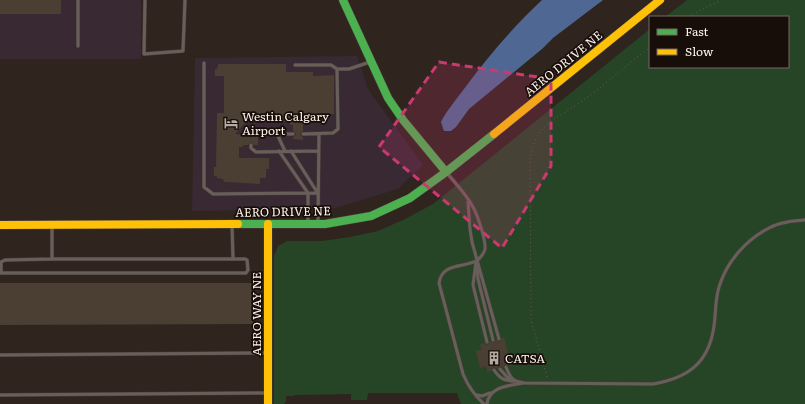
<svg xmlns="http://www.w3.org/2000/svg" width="805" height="404" viewBox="0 0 805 404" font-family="Literata,serif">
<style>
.commercial{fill:#382933}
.green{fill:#264527}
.water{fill:#4f6893}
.building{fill:#4b3e33}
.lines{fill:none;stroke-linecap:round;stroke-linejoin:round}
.lane-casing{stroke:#4a3f3b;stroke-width:4}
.fast-casing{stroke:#4a3f3b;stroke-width:9}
.slow-casing{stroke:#4a3f3b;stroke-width:9}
.path{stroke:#645b56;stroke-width:1;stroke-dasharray:1 3;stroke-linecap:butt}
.lane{stroke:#695f5a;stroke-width:3}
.fast{stroke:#4caf50;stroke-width:8}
.slow{stroke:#ffc107;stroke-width:8}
.marked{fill:#cb3971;fill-opacity:0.2;stroke:#cb3971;stroke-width:3;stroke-dasharray:8 5;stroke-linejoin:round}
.labels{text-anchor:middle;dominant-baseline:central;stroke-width:3.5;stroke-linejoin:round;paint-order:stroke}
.street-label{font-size:12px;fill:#fef2eb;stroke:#180e09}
.poi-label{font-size:12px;fill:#fef2eb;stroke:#180e09;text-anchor:start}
</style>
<rect width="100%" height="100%" fill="#30241e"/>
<!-- commercial -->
<path class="commercial" d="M 0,0 L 141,0 L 141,59 L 0,59 Z
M 357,56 L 368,89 L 423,165 L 398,189 L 332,209 L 192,211 L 195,58 Z"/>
<!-- green -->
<path class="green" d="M 687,0 L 805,0 L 805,404 L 461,404 L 457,393 L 368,393 L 367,400 L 351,400 L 351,394 L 294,395 L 294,396 L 286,396 L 286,402 L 284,404 L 274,404 L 274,256 L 278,246 L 287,241 L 322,241 L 350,237 L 378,231 L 405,219 L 433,204 L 650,29 L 650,67 L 788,67 L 788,17 L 665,17 Z"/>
<!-- water -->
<path class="water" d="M 542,0 L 603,0 L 553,38 L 542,49 L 469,109 L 456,127 L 451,131 L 444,131 L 441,122 C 447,110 456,100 464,89 C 488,57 513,27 542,0 Z"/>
<!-- building -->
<path class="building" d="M 0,0 L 61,0 L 61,14 L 0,14 Z
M 218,64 L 286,64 L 286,72 L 313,72 L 313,76 L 334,75 L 334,114 L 327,114 L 327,122 L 305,122 L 305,125 L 303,125 L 303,131 L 300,134 L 301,136 L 303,137 L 303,140 L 293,139 L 293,137 L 295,136 L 296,134 L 293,131 L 293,125 L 290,125 L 290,122 L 267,122 L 266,120 L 248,120 L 235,134 L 248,135 L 251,138 L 255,135 L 258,135 L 258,145 L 254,145 L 251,142 L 248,145 L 243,145 L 243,147 L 239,147 L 239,158 L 269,158 L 269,169 L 266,169 L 266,178 L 260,178 L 260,184 L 224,182 L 223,179 L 217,178 L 217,176 L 214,176 L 214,167 L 216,167 L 217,113 L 224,113 L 224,76 L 215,76 L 215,69 L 217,69 Z
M 0,283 L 253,283 L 253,324 L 0,325 Z
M 504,337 L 511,366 L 509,366 L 505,364 L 503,368 L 499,366 L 497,369 L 493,367 L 491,371 L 487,372 L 486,366 L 480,368 L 476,351 L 481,350 L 480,344 L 484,343 L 486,345 L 488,345 L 490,341 L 494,343 L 496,339 L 499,342 L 501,341 L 502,338 Z"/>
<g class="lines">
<!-- lane casing -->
<g class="lane-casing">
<path id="lane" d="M 145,0 L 144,54 L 183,51 L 185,0
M 78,46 L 78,0
M 204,63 L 204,187 L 213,194 L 318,193
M 295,65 L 331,65 L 337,69 L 338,129 L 333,133 L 303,134
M 337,69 L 349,69 L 370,62
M 277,134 L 285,151
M 251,135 L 256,130 L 265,130 L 277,134 L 293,134
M 251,145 L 251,148 L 256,152 L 318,151
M 279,151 L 308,193 L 308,222
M 291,151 L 317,192
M 447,173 C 456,184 467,195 473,207 C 478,216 486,241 485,249 C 484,253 480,259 476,261 C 462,268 442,263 439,283 L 463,374 C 468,386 474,395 484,404
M 468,202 L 470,229 L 472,242 L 499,339
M 318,222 L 319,134
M 52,227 L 52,259 L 5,260 L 1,262 L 1,273 L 246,273 L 248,270 L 247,260 L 245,259 L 233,259 L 232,224
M 52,259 L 233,259
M 476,262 L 473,285 L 487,342
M 477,266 L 478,279 L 493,340
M 0,355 L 268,353
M 506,367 C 511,379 512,381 525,383 L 653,384 C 688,378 709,363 714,326 C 716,313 715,300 719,287 C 727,261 746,240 769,228 C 780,222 793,221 805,220
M 500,369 L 507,377 L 512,379
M 494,370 C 500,379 505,381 515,381
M 0,395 L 268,393
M 477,395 L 482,396 L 490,393
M 487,404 C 489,386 509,386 523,383"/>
</g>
<!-- fast casing -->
<g class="fast-casing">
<path id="fast" d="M 343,0 L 388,98 L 403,120 L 446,172
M 238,224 L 325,224 L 371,216 L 410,198 L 446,172 L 494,134"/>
</g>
<!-- slow casing -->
<g class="slow-casing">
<path id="slow" d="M 494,134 L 660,0
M 268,224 L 268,404
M 0,225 L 238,224"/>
</g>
<!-- path -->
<path class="path" d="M 689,17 L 699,11 L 721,0
M 547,377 L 531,320 L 530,160 C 532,150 534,140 540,132 C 550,119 572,109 585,99 C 607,83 628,64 650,47"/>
<!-- lane -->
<use href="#lane" class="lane"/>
<!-- fast -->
<use href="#fast" class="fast"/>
<!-- slow -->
<use href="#slow" class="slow"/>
</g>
<!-- marked area -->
<path class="marked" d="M 439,62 L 551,79 L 551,166 L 502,248 L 379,147 Z"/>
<!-- icons -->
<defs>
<g id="hotel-bare" transform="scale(1.08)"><path d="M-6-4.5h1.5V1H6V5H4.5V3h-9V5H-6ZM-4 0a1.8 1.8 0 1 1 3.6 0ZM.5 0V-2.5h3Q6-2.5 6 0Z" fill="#b6aaa3" stroke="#180e09" stroke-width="2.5" paint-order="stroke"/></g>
<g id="building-bare" transform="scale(1.08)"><path d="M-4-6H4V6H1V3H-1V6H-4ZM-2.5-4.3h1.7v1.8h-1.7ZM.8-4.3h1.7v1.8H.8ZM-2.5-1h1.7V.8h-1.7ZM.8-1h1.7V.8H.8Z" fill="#b6aaa3" stroke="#180e09" stroke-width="2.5" paint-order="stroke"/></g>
</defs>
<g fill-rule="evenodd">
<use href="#hotel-bare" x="231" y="123"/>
<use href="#building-bare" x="494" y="358"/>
</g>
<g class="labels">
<!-- street labels -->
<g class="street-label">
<text transform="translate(563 63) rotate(-39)">AERO DRIVE NE</text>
<text transform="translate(283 211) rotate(-1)">AERO DRIVE NE</text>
<text transform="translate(256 314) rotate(-90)">AERO WAY NE</text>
</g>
<!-- poi labels -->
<g class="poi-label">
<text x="242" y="116">Westin Calgary<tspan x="242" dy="14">Airport</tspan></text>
<text x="505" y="358">CATSA</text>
</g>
</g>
<!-- legend -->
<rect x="649" y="16" width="140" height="52" fill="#180e09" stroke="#746963"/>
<rect x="657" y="29" width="20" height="6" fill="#4caf50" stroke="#746963"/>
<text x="685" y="36" font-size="12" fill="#fef2eb">Fast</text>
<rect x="657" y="49" width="20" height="6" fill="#ffc107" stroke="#746963"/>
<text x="685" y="56" font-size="12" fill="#fef2eb">Slow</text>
</svg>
